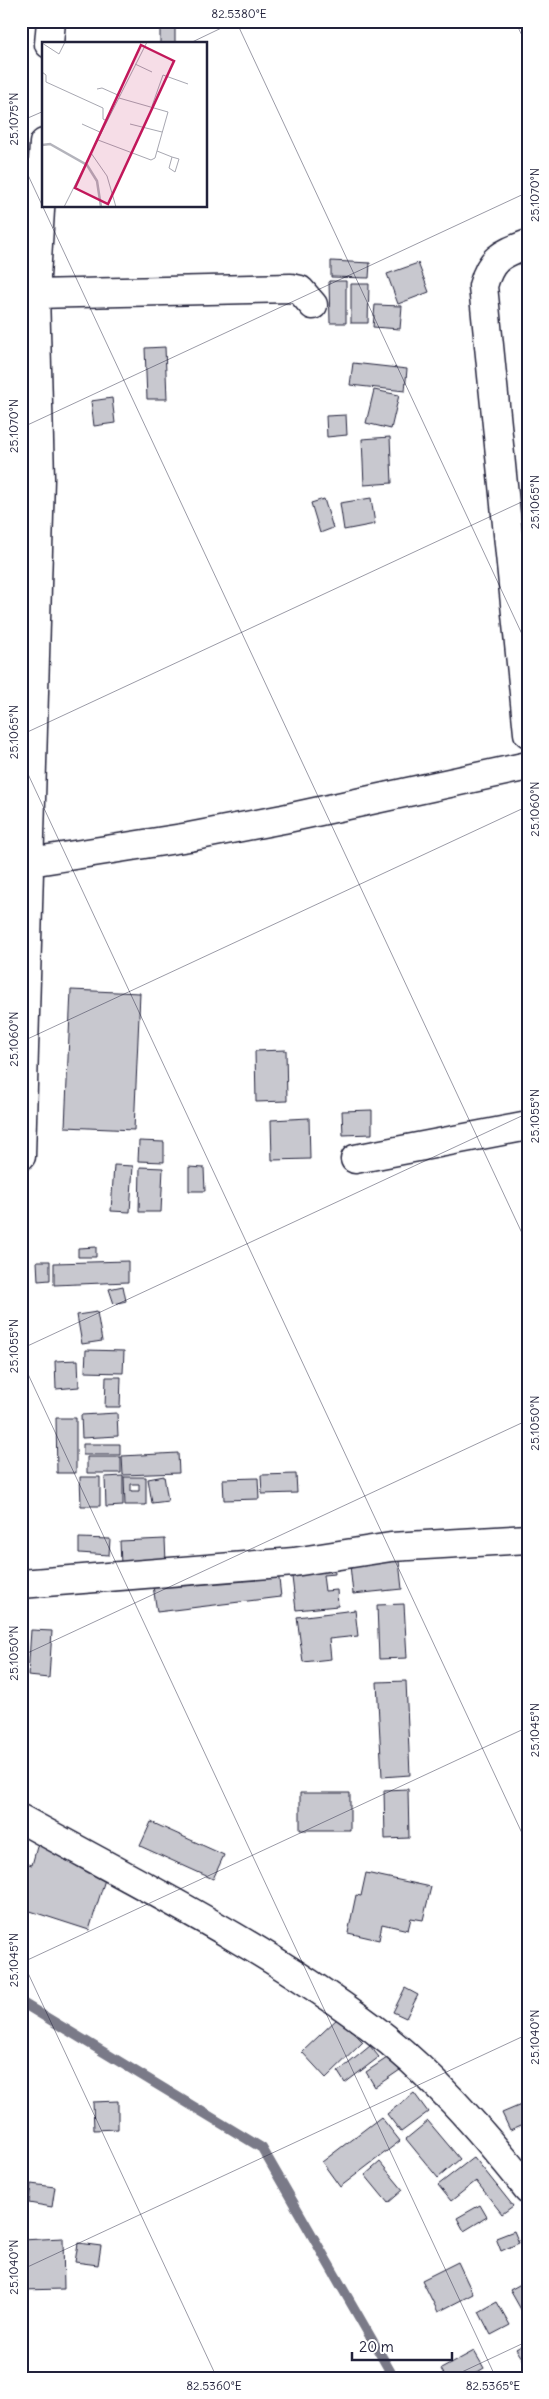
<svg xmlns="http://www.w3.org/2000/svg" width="549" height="2399" viewBox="0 0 549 2399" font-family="Delius,sans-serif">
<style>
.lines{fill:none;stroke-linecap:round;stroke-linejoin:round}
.stream{stroke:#7a7a88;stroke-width:10}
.building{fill:#c8c8cf;stroke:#22223b;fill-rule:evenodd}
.minor-casing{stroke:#22223b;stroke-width:31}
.minor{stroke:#fff;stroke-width:28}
.ticks{fill:none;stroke:#22223b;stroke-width:1;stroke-opacity:0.45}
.inset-river{fill:none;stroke:#b4b4bc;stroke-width:2.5}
.inset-road{fill:none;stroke:#a7a7b1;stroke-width:1}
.view{fill:#c2185b;fill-opacity:0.15;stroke:#c2185b;stroke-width:2.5}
.inset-edge{fill:none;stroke:#22223b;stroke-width:2.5}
.neatline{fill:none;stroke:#22223b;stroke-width:2}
.ticks-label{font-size:12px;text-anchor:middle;fill:#22223b}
</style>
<rect width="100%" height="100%" fill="#fff"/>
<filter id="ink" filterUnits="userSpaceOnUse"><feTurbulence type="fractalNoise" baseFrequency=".02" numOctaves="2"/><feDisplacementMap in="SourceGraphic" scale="10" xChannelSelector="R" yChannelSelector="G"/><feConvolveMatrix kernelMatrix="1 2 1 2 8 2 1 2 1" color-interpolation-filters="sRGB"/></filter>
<g filter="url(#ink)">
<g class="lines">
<!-- stream -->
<path class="stream" d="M 21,2002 L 262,2148 L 394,2378"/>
</g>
<!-- building -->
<path class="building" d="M 123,21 L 136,21 L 136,25 L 123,25 Z
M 160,21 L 175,21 L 175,44 L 160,44 Z
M 331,261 L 370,263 L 369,278 L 331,277 Z
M 418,263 L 429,292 L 398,304 L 387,274 Z
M 329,281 L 346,281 L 346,323 L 330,323 Z
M 351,284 L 369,284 L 368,323 L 351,323 Z
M 375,305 L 402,306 L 400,329 L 373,327 Z
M 165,347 L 167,399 L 147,399 L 145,348 Z
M 353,363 L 407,369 L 405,391 L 350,385 Z
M 374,390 L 399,395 L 391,429 L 366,423 Z
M 112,398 L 115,423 L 94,426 L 91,401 Z
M 346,415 L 347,435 L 327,437 L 326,416 Z
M 390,437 L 392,483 L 364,485 L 362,439 Z
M 371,498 L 375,524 L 344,530 L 340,503 Z
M 324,499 L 333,528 L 320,533 L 311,503 Z
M 71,990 L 140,993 L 134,1130 L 65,1127 Z
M 286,1050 L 287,1101 L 256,1102 L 255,1051 Z
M 372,1110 L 372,1134 L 343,1135 L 342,1111 Z
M 309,1118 L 310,1159 L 272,1160 L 271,1120 Z
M 139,1141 L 164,1142 L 164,1162 L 138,1161 Z
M 114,1165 L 133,1166 L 130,1212 L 111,1211 Z
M 140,1167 L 163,1168 L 161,1212 L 139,1212 Z
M 189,1167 L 204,1168 L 205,1191 L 189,1191 Z
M 96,1247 L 96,1257 L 78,1257 L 78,1248 Z
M 37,1261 L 50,1261 L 50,1280 L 38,1281 Z
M 128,1261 L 128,1282 L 54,1285 L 54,1263 Z
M 123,1286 L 126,1301 L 114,1304 L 109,1289 Z
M 97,1312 L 102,1341 L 82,1344 L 77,1315 Z
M 86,1350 L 124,1351 L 123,1373 L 85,1372 Z
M 78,1360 L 79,1387 L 56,1389 L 55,1361 Z
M 106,1377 L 121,1377 L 120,1407 L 105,1407 Z
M 117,1413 L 118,1436 L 82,1438 L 81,1415 Z
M 56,1418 L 76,1418 L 76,1473 L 57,1473 Z
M 83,1444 L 120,1444 L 120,1455 L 83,1455 Z
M 178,1453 L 179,1473 L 123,1475 L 122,1456 Z
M 87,1457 L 121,1457 L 121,1473 L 87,1473 Z
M 296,1474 L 297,1493 L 262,1494 L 261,1475 Z
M 123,1476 L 123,1506 L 106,1507 L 105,1477 Z
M 164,1476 L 168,1501 L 152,1503 L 148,1479 Z
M 80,1477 L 100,1477 L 100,1506 L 81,1506 Z
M 124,1477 L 146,1477 L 146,1505 L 125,1505 ZM 131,1484 L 139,1484 L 139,1491 L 131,1491 Z
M 258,1478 L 259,1499 L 224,1500 L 223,1479 Z
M 79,1538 L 110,1539 L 109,1555 L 79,1553 Z
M 165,1539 L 166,1562 L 121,1565 L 120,1541 Z
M 399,1561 L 402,1589 L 353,1594 L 350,1565 Z
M 334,1564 L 335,1574 L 323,1575 L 325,1591 L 337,1590 L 338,1606 L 296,1610 L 291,1569 Z
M 278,1570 L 281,1597 L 157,1612 L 153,1586 Z
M 404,1604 L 407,1658 L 379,1659 L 377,1605 Z
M 355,1610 L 358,1636 L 329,1639 L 331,1659 L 303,1662 L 297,1617 Z
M 31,1630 L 52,1631 L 49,1678 L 28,1676 Z
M 406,1681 L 410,1775 L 382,1777 L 377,1682 Z
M 408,1789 L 409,1838 L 385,1839 L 384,1790 Z
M 300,1793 L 350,1793 L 350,1830 L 300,1830 Z
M 151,1822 L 224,1855 L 213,1879 L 140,1846 Z
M 38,1843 L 109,1867 L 89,1930 L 21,1908 L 21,1866 L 22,1862 L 32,1865 Z
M 366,1873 L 431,1887 L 423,1920 L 411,1918 L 408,1930 L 382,1924 L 379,1940 L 348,1933 L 356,1895 L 361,1896 Z
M 405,1988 L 418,1995 L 406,2018 L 393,2012 Z
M 339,2017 L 363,2042 L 326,2078 L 302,2052 Z
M 370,2046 L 379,2057 L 345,2083 L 338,2072 Z
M 390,2056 L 400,2070 L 375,2087 L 366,2072 Z
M 414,2093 L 428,2112 L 401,2132 L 387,2114 Z
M 118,2101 L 118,2129 L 94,2130 L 93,2102 Z
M 528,2102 L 528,2122 L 510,2130 L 502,2113 Z
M 381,2117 L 400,2141 L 340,2187 L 322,2162 Z
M 428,2121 L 460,2159 L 438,2178 L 406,2139 Z
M 474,2157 L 513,2206 L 502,2214 L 476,2181 L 451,2201 L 438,2185 Z
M 380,2162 L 403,2190 L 388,2203 L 365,2175 Z
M 31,2184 L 55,2187 L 52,2207 L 29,2203 Z
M 480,2205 L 487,2217 L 464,2231 L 457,2218 Z
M 514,2231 L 519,2243 L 501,2251 L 496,2238 Z
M 63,2238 L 64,2289 L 21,2290 L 21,2240 Z
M 78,2243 L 101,2246 L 98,2265 L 75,2262 Z
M 458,2262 L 473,2294 L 438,2312 L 422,2280 Z
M 528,2280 L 528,2322 L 510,2290 Z
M 497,2302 L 510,2325 L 491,2335 L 479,2312 Z
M 528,2342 L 528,2367 L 516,2349 Z
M 474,2351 L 484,2368 L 468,2378 L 446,2378 L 441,2369 Z"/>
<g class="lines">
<!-- minor casing -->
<g class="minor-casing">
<path id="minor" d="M 49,44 L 51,21
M 528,244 C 502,254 491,257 483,286 L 528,733
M 35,294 L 291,288 L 300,290 L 313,305
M 30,862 L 189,837 L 283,819 L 528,766
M 21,1156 L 40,478 L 35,294 L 44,143
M 355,1159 L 528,1126
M 21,1584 L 294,1562 L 391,1547 L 528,1539
M 21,1819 C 139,1884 262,1945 370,2026 C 430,2071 481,2130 528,2189"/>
</g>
<!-- minor -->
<use href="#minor" class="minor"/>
</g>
</g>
<!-- ticks -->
<path class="ticks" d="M 236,21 L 528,647M 515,21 L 528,48M 188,44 L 236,21M 21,121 L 44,111M 21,160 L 528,1246M 21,428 L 528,192M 21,735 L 528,499M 21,759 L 528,1846M 21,1042 L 528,806M 21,1349 L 528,1113M 21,1359 L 496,2378M 21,1656 L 528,1420M 21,1958 L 217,2378M 21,1963 L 528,1727M 21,2270 L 528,2034M 449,2378 L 528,2341"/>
<!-- overview -->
<g transform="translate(42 42)">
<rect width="165" height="165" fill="#fff"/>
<path class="inset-river" d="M 0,103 L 8,102 L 45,123 L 55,139 L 59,165"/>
<path class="inset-road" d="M 0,1 L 17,12 L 23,0M 93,22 L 110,30M 0,30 L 4,33 L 4,40 L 61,66 L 61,77 L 65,79M 55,47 L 60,46 L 78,54M 110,64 L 121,33 L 146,42M 40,82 L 60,91M 88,82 L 120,90M 56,98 L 109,118 L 113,116 L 126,70 L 77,56M 115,109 L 130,115 L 137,117 L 133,130 L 127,126 L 130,115M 49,111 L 65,134 L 74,165M 22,165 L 105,0"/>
<path class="view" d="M 99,3 L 132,19 L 66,162 L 33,146 Z"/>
<rect width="165" height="165" class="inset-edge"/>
</g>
<!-- margin -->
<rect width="549" height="2399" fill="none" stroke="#fff" stroke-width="55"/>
<!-- scale -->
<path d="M352 2352v8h100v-8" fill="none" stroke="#22223b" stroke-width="2.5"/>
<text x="359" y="2352" font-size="15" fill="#22223b" stroke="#ffffff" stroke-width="4" paint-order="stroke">20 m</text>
<rect x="28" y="28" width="494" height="2344" class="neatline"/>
<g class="ticks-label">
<text x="239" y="18">82.5380°E</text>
<text transform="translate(14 119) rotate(-90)" y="4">25.1075°N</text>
<text transform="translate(535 195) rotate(-90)" y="4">25.1070°N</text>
<text transform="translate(14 426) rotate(-90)" y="4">25.1070°N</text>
<text transform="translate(535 502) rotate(-90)" y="4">25.1065°N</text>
<text transform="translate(14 732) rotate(-90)" y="4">25.1065°N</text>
<text transform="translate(535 809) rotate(-90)" y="4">25.1060°N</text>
<text transform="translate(14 1039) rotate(-90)" y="4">25.1060°N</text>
<text transform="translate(535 1116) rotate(-90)" y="4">25.1055°N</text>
<text transform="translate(14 1346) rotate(-90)" y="4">25.1055°N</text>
<text transform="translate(535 1423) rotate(-90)" y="4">25.1050°N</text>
<text transform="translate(14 1653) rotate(-90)" y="4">25.1050°N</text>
<text transform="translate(535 1730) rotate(-90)" y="4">25.1045°N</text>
<text transform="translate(14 1960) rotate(-90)" y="4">25.1045°N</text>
<text transform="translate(535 2037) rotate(-90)" y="4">25.1040°N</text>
<text transform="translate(14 2267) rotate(-90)" y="4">25.1040°N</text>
<text x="214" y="2390">82.5360°E</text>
<text x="493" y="2390">82.5365°E</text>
</g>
</svg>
